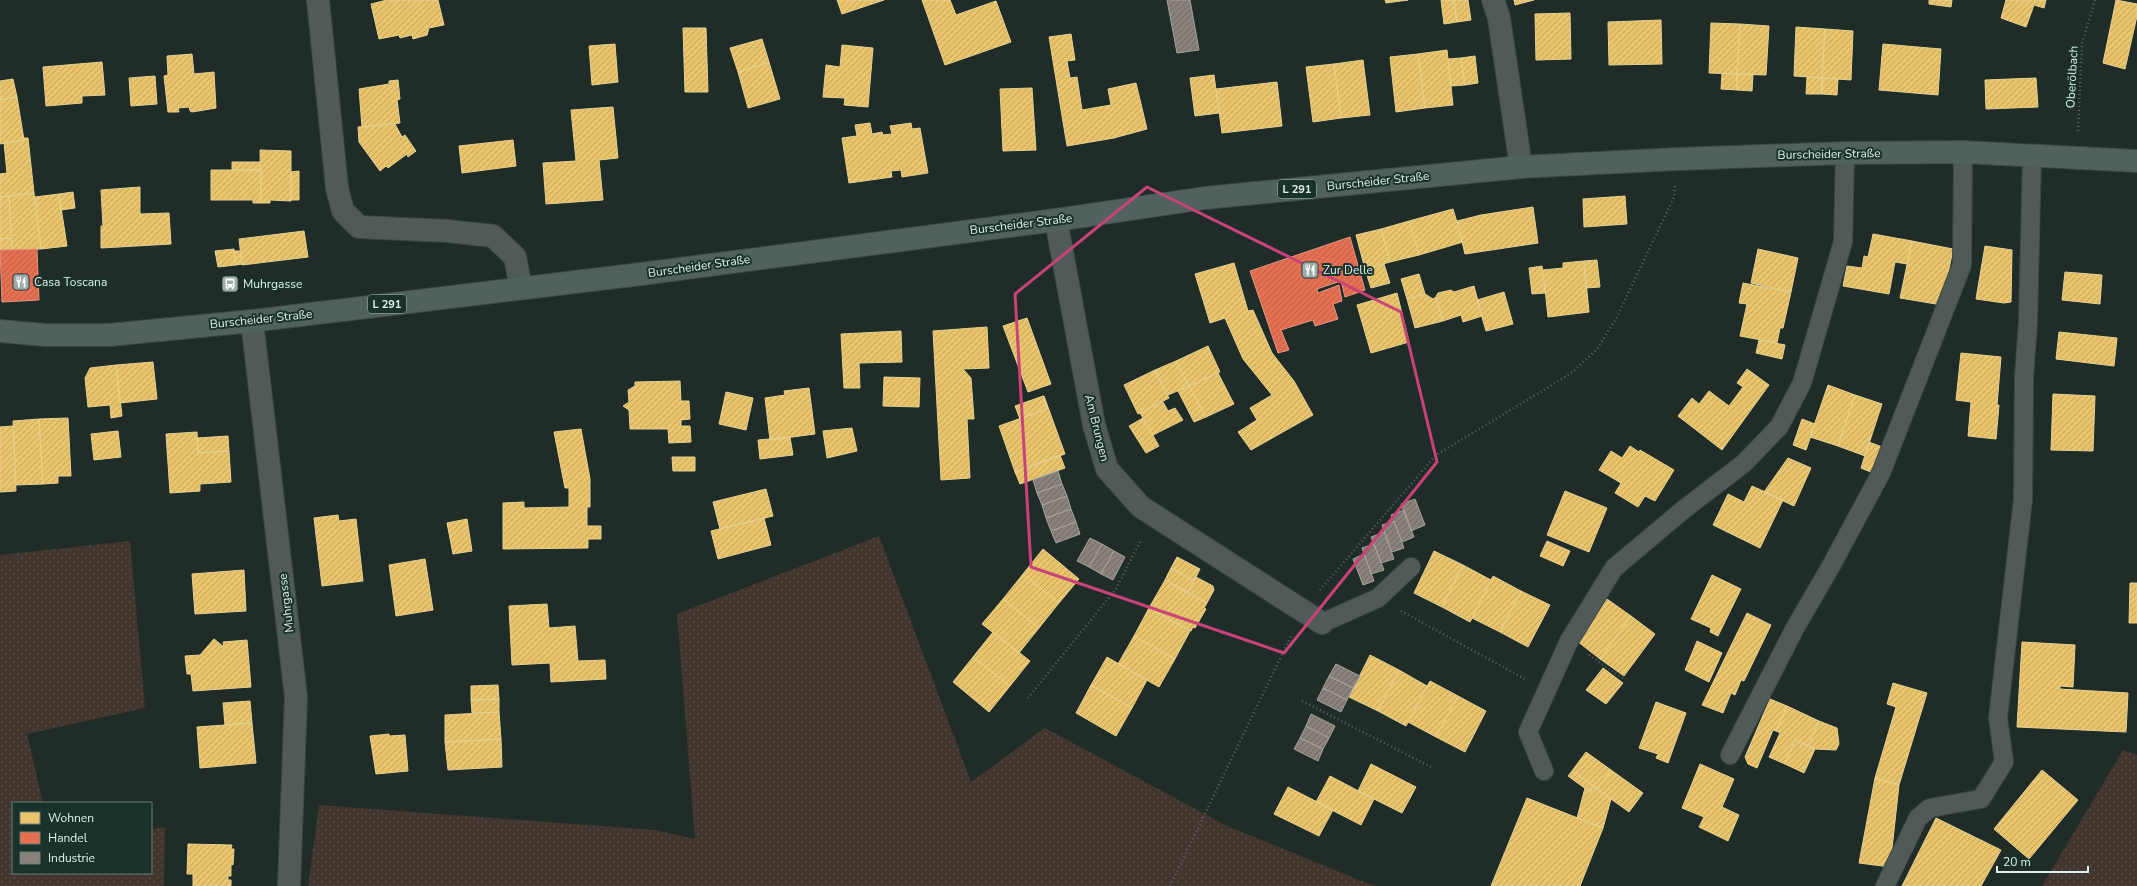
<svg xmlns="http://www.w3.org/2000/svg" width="2137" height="886" viewBox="0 0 2137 886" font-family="'Nunito Sans',sans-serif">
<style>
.grass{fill:url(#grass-dots)}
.homes{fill:url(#homes-hatch);stroke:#e6d191}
.shops{fill:url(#shops-hatch);stroke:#e5957f}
.industry{fill:url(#industry-hatch);stroke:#a4a29d}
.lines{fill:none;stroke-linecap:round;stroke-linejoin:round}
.lane-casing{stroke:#3c4845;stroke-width:20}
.street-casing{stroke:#3c4845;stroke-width:24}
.primary-casing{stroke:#3c4845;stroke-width:24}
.path{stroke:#5a6361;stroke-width:2.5;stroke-dasharray:1 3;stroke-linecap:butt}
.lane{stroke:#505b58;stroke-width:18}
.street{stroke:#505b58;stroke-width:22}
.primary{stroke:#51625e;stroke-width:22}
.marked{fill:none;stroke:#c84378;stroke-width:3;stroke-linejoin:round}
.labels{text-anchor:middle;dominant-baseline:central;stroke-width:4;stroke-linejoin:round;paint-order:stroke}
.shield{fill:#19322b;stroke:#a4b6b1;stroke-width:1}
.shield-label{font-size:11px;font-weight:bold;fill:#e0efeb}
.street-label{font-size:12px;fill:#e0efeb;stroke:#19322b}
.poi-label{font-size:12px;fill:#e0efeb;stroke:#19322b;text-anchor:start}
</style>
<defs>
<pattern id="grass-dots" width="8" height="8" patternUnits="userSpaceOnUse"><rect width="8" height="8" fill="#42362e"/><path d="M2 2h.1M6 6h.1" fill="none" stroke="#544a42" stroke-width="1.8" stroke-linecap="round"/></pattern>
<pattern id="homes-hatch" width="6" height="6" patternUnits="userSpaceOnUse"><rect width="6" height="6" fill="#e9c46a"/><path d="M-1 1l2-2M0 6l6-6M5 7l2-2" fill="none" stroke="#c0a561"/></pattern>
<pattern id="shops-hatch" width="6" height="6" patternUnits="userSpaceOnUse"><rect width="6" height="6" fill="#e76f51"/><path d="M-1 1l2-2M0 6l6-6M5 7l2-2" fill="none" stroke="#b6634e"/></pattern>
<pattern id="industry-hatch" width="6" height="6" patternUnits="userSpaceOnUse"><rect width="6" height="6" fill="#8a817c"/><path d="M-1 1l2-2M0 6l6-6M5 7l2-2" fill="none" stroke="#6e6a66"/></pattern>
</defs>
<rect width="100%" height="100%" fill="#1f2c28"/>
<!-- grass -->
<path class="grass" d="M 879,536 L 971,782 L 1045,728 L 1227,826 L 1374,886 L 308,886 L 319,805 L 655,830 L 695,839 L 677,614 Z
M 130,541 L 145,708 L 27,734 L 43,803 L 13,803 L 13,873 L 151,873 L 151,829 L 165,827 L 164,886 L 0,886 L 0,555 Z
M 2123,750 L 2137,755 L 2137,886 L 2042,886 Z"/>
<!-- homes -->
<path class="homes" d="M 387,0 L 438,0 L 444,25 L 429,28 L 427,35 L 413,39 L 412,35 L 400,38 L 399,35 L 379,39 L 371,4 Z
M 837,0 L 884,0 L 842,14 Z
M 922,0 L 950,0 L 956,15 L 996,1 L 1011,42 L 945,65 Z
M 1385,0 L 1408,0 L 1386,3 Z
M 1441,0 L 1454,0 L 1457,22 L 1444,24 Z
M 1454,0 L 1468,0 L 1471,20 L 1457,22 Z
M 1514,0 L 1534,0 L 1515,5 Z
M 1929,0 L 1952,0 L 1951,7 L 1929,4 Z
M 2006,0 L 2046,0 L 2044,8 L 2034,5 L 2026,27 L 2001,18 Z
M 2116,0 L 2137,4 L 2137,16 L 2125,69 L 2103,63 Z
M 1570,13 L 1571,59 L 1536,60 L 1535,14 Z
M 1661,20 L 1662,64 L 1609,65 L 1608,22 Z
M 1711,23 L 1740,24 L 1737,74 L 1709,73 Z
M 1740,24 L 1769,26 L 1766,75 L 1737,74 Z
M 1796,27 L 1825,29 L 1822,78 L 1794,76 Z
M 683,28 L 706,28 L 708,92 L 685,92 Z
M 1825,29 L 1853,31 L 1851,80 L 1822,78 Z
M 1071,34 L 1075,60 L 1067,61 L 1070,78 L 1077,77 L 1082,110 L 1111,105 L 1108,89 L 1136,83 L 1147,129 L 1114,138 L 1067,146 L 1049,37 Z
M 762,39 L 769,62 L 738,72 L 730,48 Z
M 615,44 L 618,82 L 592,85 L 589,46 Z
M 1883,44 L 1941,49 L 1938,95 L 1879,90 Z
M 842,45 L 873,48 L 868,107 L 844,105 L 845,98 L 823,97 L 826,65 L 840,67 Z
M 1447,50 L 1453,105 L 1425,108 L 1418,54 Z
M 192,54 L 194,74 L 214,72 L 216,108 L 192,112 L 190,111 L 189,107 L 178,108 L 179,112 L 168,112 L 164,76 L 168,75 L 167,56 Z
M 1418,54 L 1425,108 L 1396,112 L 1390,57 Z
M 1475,56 L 1478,83 L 1465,85 L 1461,58 Z
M 1461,58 L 1465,85 L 1451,86 L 1448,59 Z
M 1363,60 L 1370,115 L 1341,118 L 1334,64 Z
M 102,62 L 105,95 L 82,96 L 82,103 L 46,106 L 43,67 Z
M 769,62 L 780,99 L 748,108 L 738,72 Z
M 1334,64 L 1341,118 L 1313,122 L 1306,67 Z
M 1722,73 L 1737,74 L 1737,90 L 1721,89 Z
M 1737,74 L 1753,74 L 1752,91 L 1737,90 Z
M 1214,75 L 1219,113 L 1195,116 L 1190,78 Z
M 155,76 L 157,104 L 131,106 L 129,78 Z
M 1807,77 L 1822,78 L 1822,94 L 1806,94 Z
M 1822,78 L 1838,79 L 1837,95 L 1822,94 Z
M 2036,78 L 2038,107 L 1986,109 L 1985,80 Z
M 13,79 L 17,97 L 0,100 L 0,81 Z
M 398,80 L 400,99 L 397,100 L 400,123 L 362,127 L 359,89 L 389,84 L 389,81 Z
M 1277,82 L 1282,126 L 1222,133 L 1216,89 Z
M 1032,88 L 1036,150 L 1003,151 L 1000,89 Z
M 17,97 L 24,140 L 0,144 L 0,100 Z
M 613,107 L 618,158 L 599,160 L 603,200 L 546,204 L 543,163 L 576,161 L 571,110 Z
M 870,123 L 872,134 L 882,132 L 883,135 L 892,134 L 890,126 L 911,123 L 912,129 L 920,128 L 928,173 L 902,177 L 901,170 L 891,171 L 892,177 L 849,183 L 842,138 L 857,136 L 855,125 Z
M 395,124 L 402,137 L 405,135 L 416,151 L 408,157 L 407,154 L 388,168 L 386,166 L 380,171 L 359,142 L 358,127 Z
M 24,138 L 28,138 L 34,193 L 0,197 L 0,174 L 7,173 L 4,143 L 24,140 Z
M 513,140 L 516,166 L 462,173 L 459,146 Z
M 260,150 L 291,151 L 291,201 L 270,200 L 270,203 L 261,203 Z
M 232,162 L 260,162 L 260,170 L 232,170 Z
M 211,170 L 261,170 L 261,203 L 253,203 L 253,200 L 211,200 Z
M 299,171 L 299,200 L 291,200 L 291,172 Z
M 140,187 L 140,214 L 169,213 L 171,244 L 101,248 L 101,226 L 103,226 L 101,190 Z
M 73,192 L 75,208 L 61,210 L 59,194 Z
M 34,193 L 41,249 L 12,250 L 9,196 Z
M 59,194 L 67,246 L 41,249 L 35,197 Z
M 9,196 L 11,238 L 0,239 L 0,197 Z
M 1625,196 L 1627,224 L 1584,227 L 1583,199 Z
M 1533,207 L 1538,243 L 1465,254 L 1457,221 L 1481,215 Z
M 1453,209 L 1463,242 L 1419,255 L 1409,221 Z
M 1409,221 L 1419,255 L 1390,262 L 1381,229 Z
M 1381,229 L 1390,262 L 1365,269 L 1356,235 Z
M 304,231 L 308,257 L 242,265 L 239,239 Z
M 1873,234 L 1912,241 L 1907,264 L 1895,262 L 1889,294 L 1843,286 L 1847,266 L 1862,268 L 1864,256 L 1868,257 Z
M 11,238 L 12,250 L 0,250 L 0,239 Z
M 1912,241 L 1953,249 L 1942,305 L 1900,298 Z
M 1985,246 L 2012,250 L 2011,302 L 2004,303 L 1976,299 Z
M 234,249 L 236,265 L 218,267 L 215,251 Z
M 1758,249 L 1798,258 L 1791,292 L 1751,283 Z
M 234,251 L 240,251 L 242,264 L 236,265 Z
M 1597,260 L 1600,287 L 1586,288 L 1584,261 Z
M 1584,261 L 1589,312 L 1548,317 L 1543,270 L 1563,268 L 1563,263 Z
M 1234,263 L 1248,311 L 1253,310 L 1272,353 L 1294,381 L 1313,415 L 1251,450 L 1238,432 L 1257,420 L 1250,408 L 1272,395 L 1243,359 L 1225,318 L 1210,323 L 1195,274 Z
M 1384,264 L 1390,283 L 1371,288 L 1365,269 Z
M 1542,266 L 1545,293 L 1532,294 L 1529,268 Z
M 2065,272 L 2102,275 L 2100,304 L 2062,300 Z
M 1419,274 L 1425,294 L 1407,299 L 1401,279 Z
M 1743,283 L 1791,292 L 1783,328 L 1780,328 L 1777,343 L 1740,336 L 1747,304 L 1739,303 Z
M 1474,286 L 1482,316 L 1463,322 L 1461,315 L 1443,321 L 1436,297 L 1438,293 L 1451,290 L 1454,292 Z
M 1504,292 L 1513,324 L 1486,331 L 1477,300 Z
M 1397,293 L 1409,342 L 1371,353 L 1357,305 Z
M 1425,294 L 1433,299 L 1436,297 L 1443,321 L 1415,328 L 1407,299 Z
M 1027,318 L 1051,384 L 1028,392 L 1003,326 Z
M 987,327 L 989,368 L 963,369 L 971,378 L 974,419 L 967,419 L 970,478 L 941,480 L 933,331 Z
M 901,331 L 902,362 L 859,363 L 860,388 L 844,388 L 841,334 Z
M 2059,332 L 2117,338 L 2114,366 L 2056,359 Z
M 1759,340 L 1785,345 L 1782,359 L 1756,353 Z
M 1208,346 L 1220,372 L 1189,386 L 1176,361 Z
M 1961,353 L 2001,357 L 1997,405 L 1999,405 L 1996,439 L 1968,436 L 1971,402 L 1956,400 Z
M 1176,361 L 1189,386 L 1168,395 L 1155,370 Z
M 153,362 L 157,399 L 120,403 L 116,365 Z
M 116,365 L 122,416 L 111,418 L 110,405 L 88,407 L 85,378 L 90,368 Z
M 1747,369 L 1769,385 L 1722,450 L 1678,416 L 1692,398 L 1699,404 L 1709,391 L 1729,406 L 1743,387 L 1737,383 Z
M 1155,370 L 1169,398 L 1138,414 L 1124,385 Z
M 1218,373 L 1234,404 L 1206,417 L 1189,386 Z
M 884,377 L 920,378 L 919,407 L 883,406 Z
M 680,381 L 681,401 L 689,401 L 690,419 L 681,420 L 681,426 L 690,426 L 691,442 L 669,443 L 668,429 L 630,429 L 629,410 L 623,406 L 629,402 L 628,390 L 635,386 L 635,382 Z
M 1828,385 L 1855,395 L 1838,446 L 1810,437 Z
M 1189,386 L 1206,417 L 1194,422 L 1178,391 Z
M 809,388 L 815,434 L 770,440 L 765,398 L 785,395 L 784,391 Z
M 726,392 L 753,398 L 746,430 L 719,424 Z
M 2053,394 L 2095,396 L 2093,451 L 2051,450 Z
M 1855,395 L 1882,404 L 1865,456 L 1838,446 Z
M 1043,396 L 1044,396 L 1065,454 L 1015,472 L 999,426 L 1047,409 Z
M 1043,396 L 1047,409 L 1020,419 L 1015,406 Z
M 1163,402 L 1168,411 L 1175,408 L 1183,420 L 1153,435 L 1140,413 Z
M 68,418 L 71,476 L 58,476 L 58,483 L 43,484 L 39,419 Z
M 1143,418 L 1159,446 L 1146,453 L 1129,426 Z
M 39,419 L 43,484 L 16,485 L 13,421 Z
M 1802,419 L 1815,424 L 1806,450 L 1793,445 Z
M 13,426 L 16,491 L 0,492 L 0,427 Z
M 852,428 L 857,451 L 827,458 L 823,431 Z
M 581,429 L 590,479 L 590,507 L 587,507 L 587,526 L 601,526 L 601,539 L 588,539 L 588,548 L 503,549 L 503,503 L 524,502 L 524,508 L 569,507 L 569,488 L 565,488 L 554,432 Z
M 118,431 L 121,457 L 94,460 L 91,434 Z
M 197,432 L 198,453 L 229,451 L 231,482 L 200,484 L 200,491 L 170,493 L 166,434 Z
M 228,436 L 229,451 L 198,453 L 197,438 Z
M 790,437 L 793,455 L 760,459 L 758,440 Z
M 1869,442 L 1882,447 L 1873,473 L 1861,468 Z
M 1630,446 L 1639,452 L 1640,450 L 1674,470 L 1655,501 L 1645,496 L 1638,507 L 1615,493 L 1621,483 L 1599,470 L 1611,451 L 1622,458 Z
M 1060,455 L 1065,468 L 1020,484 L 1015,472 Z
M 672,457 L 695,457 L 695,471 L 673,471 Z
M 1788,458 L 1811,468 L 1794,506 L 1764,492 Z
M 1752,486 L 1783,500 L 1760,548 L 1713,525 L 1728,494 L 1744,502 Z
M 766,489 L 773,516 L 720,529 L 713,502 Z
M 1565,491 L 1607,508 L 1589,552 L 1547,535 Z
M 338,515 L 339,521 L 356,519 L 363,581 L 322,586 L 314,518 Z
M 764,518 L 771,545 L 718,559 L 711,531 Z
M 467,519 L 472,551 L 453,554 L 447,523 Z
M 1547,541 L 1570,551 L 1563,566 L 1540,556 Z
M 1043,549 L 1079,579 L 1059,603 L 1023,574 Z
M 1434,551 L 1463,565 L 1442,607 L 1414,593 Z
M 1177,557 L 1200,569 L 1194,581 L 1171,568 Z
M 425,559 L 433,610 L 396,616 L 389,565 Z
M 1463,565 L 1491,580 L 1470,622 L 1442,607 Z
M 1171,568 L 1194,581 L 1187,593 L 1165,580 Z
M 244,570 L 246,611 L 195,614 L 192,574 Z
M 1023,574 L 1059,603 L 1039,628 L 1003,599 Z
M 1712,575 L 1741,589 L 1718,636 L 1710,632 L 1711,628 L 1691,619 Z
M 1493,576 L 1521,591 L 1500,632 L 1472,618 Z
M 1196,577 L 1213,586 L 1214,590 L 1207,603 L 1188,592 Z
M 1165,580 L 1207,603 L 1204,608 L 1206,609 L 1195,628 L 1193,627 L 1191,631 L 1149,608 Z
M 2130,583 L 2137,583 L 2137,623 L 2129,623 Z
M 1521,591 L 1550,605 L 1528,647 L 1500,632 Z
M 1003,599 L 1039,628 L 1019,653 L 982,624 Z
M 1607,599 L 1631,616 L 1600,659 L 1577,641 Z
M 547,604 L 549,628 L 575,626 L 578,661 L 605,660 L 606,679 L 551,682 L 550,663 L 512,665 L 509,606 Z
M 1149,608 L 1190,631 L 1175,659 L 1134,636 Z
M 1747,613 L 1771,625 L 1744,681 L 1741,680 L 1735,695 L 1731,693 L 1723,713 L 1702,705 Z
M 1631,616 L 1655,634 L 1624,676 L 1600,659 Z
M 993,632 L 1030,661 L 1010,686 L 973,657 Z
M 1134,636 L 1175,659 L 1159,687 L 1118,664 Z
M 214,639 L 224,647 L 223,642 L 247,640 L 251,687 L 193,691 L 191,674 L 187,674 L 185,656 L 200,655 Z
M 1697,641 L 1722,653 L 1709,682 L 1685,670 Z
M 2022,642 L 2075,645 L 2073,687 L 2060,686 L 2060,689 L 2128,693 L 2126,732 L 2017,727 Z
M 1370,655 L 1399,670 L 1378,711 L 1349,697 Z
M 973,657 L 1010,686 L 989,712 L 953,682 Z
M 1107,657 L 1147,680 L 1132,708 L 1091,685 Z
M 1603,668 L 1623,683 L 1606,704 L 1586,690 Z
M 1399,670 L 1427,686 L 1406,726 L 1378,711 Z
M 1430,681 L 1458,696 L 1436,737 L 1408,722 Z
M 1893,683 L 1927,693 L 1899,785 L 1875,778 L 1896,707 L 1887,704 Z
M 498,685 L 499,699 L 471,700 L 471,686 Z
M 1091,685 L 1132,708 L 1116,736 L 1076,713 Z
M 1458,696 L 1486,711 L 1465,752 L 1436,737 Z
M 499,699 L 499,712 L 472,713 L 471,700 Z
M 1770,699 L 1787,706 L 1776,731 L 1773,730 L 1757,768 L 1748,764 L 1745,757 Z
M 250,701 L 252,723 L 225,725 L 223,703 Z
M 1656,702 L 1686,713 L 1668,763 L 1656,758 L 1658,754 L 1639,748 Z
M 1787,706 L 1819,721 L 1808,746 L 1795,740 L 1785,764 L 1769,757 L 1780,733 L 1776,731 Z
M 499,712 L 501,739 L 445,742 L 445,715 Z
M 1819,721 L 1837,728 L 1839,744 L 1836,750 L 1815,749 L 1808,746 Z
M 252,723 L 256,763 L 200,768 L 197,727 Z
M 389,734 L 389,736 L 405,735 L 408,771 L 376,774 L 370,736 Z
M 501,739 L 502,767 L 448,770 L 445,742 Z
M 1795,740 L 1815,749 L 1804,773 L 1785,764 Z
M 1586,752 L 1611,770 L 1597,789 L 1572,771 Z
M 1371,764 L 1416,787 L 1402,813 L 1358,791 Z
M 1700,764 L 1734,779 L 1722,807 L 1739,815 L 1728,841 L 1699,827 L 1704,817 L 1682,808 Z
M 1611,770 L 1643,793 L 1629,812 L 1597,789 Z
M 2042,770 L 2078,800 L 2029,859 L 1994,829 Z
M 1572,771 L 1594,786 L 1590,792 L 1568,776 Z
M 1330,776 L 1374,799 L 1361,825 L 1316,802 Z
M 1875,778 L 1899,785 L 1890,867 L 1859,863 Z
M 1594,786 L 1611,799 L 1603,828 L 1577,818 L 1585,788 L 1590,792 Z
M 1288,787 L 1333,810 L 1319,836 L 1274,814 Z
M 1527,798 L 1603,828 L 1580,886 L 1491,886 Z
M 1936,818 L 2001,850 L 1981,886 L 1902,886 Z
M 188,844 L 232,845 L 231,849 L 234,849 L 233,865 L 231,864 L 231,876 L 228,876 L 228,880 L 231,880 L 231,886 L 193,886 L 193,874 L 187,874 Z"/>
<!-- shops -->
<path class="shops" d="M 1350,237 L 1365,290 L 1345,297 L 1341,281 L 1317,289 L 1318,293 L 1339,285 L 1342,301 L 1333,304 L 1338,319 L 1315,326 L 1313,320 L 1281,330 L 1289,350 L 1278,353 L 1250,271 Z
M 37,249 L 39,300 L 2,302 L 0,250 Z"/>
<!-- industry -->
<path class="industry" d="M 1167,0 L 1190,0 L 1199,50 L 1177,53 Z
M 1058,471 L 1062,484 L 1037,493 L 1033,480 Z
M 1062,484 L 1067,496 L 1042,505 L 1037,493 Z
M 1067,496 L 1071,509 L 1046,518 L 1042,505 Z
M 1415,499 L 1425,525 L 1411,531 L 1401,504 Z
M 1071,509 L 1076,522 L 1051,531 L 1046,518 Z
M 1404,510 L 1414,537 L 1402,542 L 1391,515 Z
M 1394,521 L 1404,548 L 1392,552 L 1382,525 Z
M 1076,522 L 1080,534 L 1056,543 L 1051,531 Z
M 1384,532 L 1394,559 L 1381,563 L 1371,537 Z
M 1090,538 L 1102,544 L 1089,567 L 1077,561 Z
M 1102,544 L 1114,551 L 1101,574 L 1089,567 Z
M 1374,544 L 1384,570 L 1371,574 L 1362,548 Z
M 1114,551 L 1125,557 L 1113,580 L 1101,574 Z
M 1364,554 L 1374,581 L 1363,585 L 1353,559 Z
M 1336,664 L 1360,676 L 1353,688 L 1329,676 Z
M 1329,676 L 1353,688 L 1347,700 L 1323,688 Z
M 1323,688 L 1347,700 L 1341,712 L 1317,700 Z
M 1311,714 L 1335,726 L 1329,738 L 1306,726 Z
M 1306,726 L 1329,738 L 1323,749 L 1300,738 Z
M 1300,738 L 1323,749 L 1318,761 L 1294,749 Z"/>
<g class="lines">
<!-- lane casing -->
<g class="lane-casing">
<path id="lane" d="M 1322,623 L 1378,598 L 1411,567
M 1730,755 L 1795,628 L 1831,566 L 1881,473 L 1962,265 L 1963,152
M 1544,771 L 1528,732 L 1569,641 L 1614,568 L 1683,510 L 1743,464 L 1779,427 L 1802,383 L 1843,242 L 1845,153
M 1885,886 L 1918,818 L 1930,808 L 1981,799 L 2004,762 L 1998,718 L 2023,499 L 2024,378 L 2028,322 L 2032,155"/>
</g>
<!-- street casing -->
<g class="street-casing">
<path id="street" d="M 318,0 L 337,188 L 343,211 L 359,227 L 447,231 L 493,236 L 515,257 L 521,288
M 1493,0 L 1499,18 L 1521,167
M 1056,220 L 1094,425 L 1107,469 L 1141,507 L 1322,623
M 252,321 L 296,697 L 289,886"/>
</g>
<!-- primary casing -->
<g class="primary-casing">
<path id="primary" d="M 0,331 L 45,335 L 109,335 L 252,321 L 641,274 L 1056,220 L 1205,198 L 1521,167 L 1678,159 L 1845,153 L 1963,152 L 2137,161"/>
</g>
<!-- path -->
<path class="path" d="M 2078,131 L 2082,44 L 2095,0
M 1320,590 L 1436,455 L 1552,385 L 1574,371 L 1597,349 L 1616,319 L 1674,197 L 1675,186
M 1401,611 L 1525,679
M 1589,655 L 1625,680
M 1028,698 L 1116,589 L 1141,540
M 1302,701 L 1431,767
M 1170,886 L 1291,636"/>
<!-- lane -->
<use href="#lane" class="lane"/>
<!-- street -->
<use href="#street" class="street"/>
<!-- primary -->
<use href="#primary" class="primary"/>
</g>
<!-- marked area -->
<path class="marked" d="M 1147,187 L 1401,312 L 1437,462 L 1284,653 L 1031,567 L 1015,294 Z"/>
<!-- icons -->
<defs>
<g id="restaurant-square" transform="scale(0.9)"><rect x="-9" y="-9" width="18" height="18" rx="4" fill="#9caba7" stroke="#19322b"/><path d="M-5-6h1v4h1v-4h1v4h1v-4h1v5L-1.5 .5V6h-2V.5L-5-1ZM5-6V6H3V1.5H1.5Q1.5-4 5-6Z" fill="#fff"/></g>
<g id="bus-square" transform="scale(0.9)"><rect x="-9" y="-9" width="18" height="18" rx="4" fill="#9caba7" stroke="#19322b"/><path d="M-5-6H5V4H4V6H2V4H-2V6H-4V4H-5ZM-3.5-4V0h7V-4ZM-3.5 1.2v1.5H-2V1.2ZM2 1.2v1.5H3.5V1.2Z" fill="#fff"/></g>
</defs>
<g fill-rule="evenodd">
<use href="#restaurant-square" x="1310" y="270"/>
<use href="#restaurant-square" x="21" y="282"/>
<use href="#bus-square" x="230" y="284"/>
</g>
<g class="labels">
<!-- shield labels -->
<g class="shield">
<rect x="1278" y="180" width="38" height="18" rx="3"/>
<rect x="368" y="295" width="38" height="18" rx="3"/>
</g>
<g class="shield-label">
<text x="1297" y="189">L 291</text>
<text x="387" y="304">L 291</text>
</g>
<!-- street labels -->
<g class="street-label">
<text transform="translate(2072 77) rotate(-87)">Oberölbach</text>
<text transform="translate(1829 154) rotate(-1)">Burscheider Straße</text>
<text transform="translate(1378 181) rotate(-6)">Burscheider Straße</text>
<text transform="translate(1021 224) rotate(-7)">Burscheider Straße</text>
<text transform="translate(699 266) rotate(-8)">Burscheider Straße</text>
<text transform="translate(261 319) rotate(-6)">Burscheider Straße</text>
<text transform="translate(1097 428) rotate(76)">Am Brungen</text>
<text transform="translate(286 603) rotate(-97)">Muhrgasse</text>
</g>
<!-- poi labels -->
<g class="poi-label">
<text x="1323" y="270">Zur Delle</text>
<text x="34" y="282">Casa Toscana</text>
<text x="243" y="284">Muhrgasse</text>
</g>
</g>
<!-- legend -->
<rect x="12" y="802" width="140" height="72" fill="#19322b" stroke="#697e78"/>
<rect x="20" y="812" width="20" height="12" fill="#e9c46a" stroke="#697e78"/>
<text x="48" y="822" font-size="12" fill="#e0efeb">Wohnen</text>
<rect x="20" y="832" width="20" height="12" fill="#e76f51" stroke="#697e78"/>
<text x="48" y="842" font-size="12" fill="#e0efeb">Handel</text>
<rect x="20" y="852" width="20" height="12" fill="#8a817c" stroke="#697e78"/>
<text x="48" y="862" font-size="12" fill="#e0efeb">Industrie</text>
<!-- scale -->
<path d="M1997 866v6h91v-6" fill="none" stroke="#e0efeb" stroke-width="2"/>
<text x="2003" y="866" font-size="12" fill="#e0efeb" stroke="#19322b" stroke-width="3" paint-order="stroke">20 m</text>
</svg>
